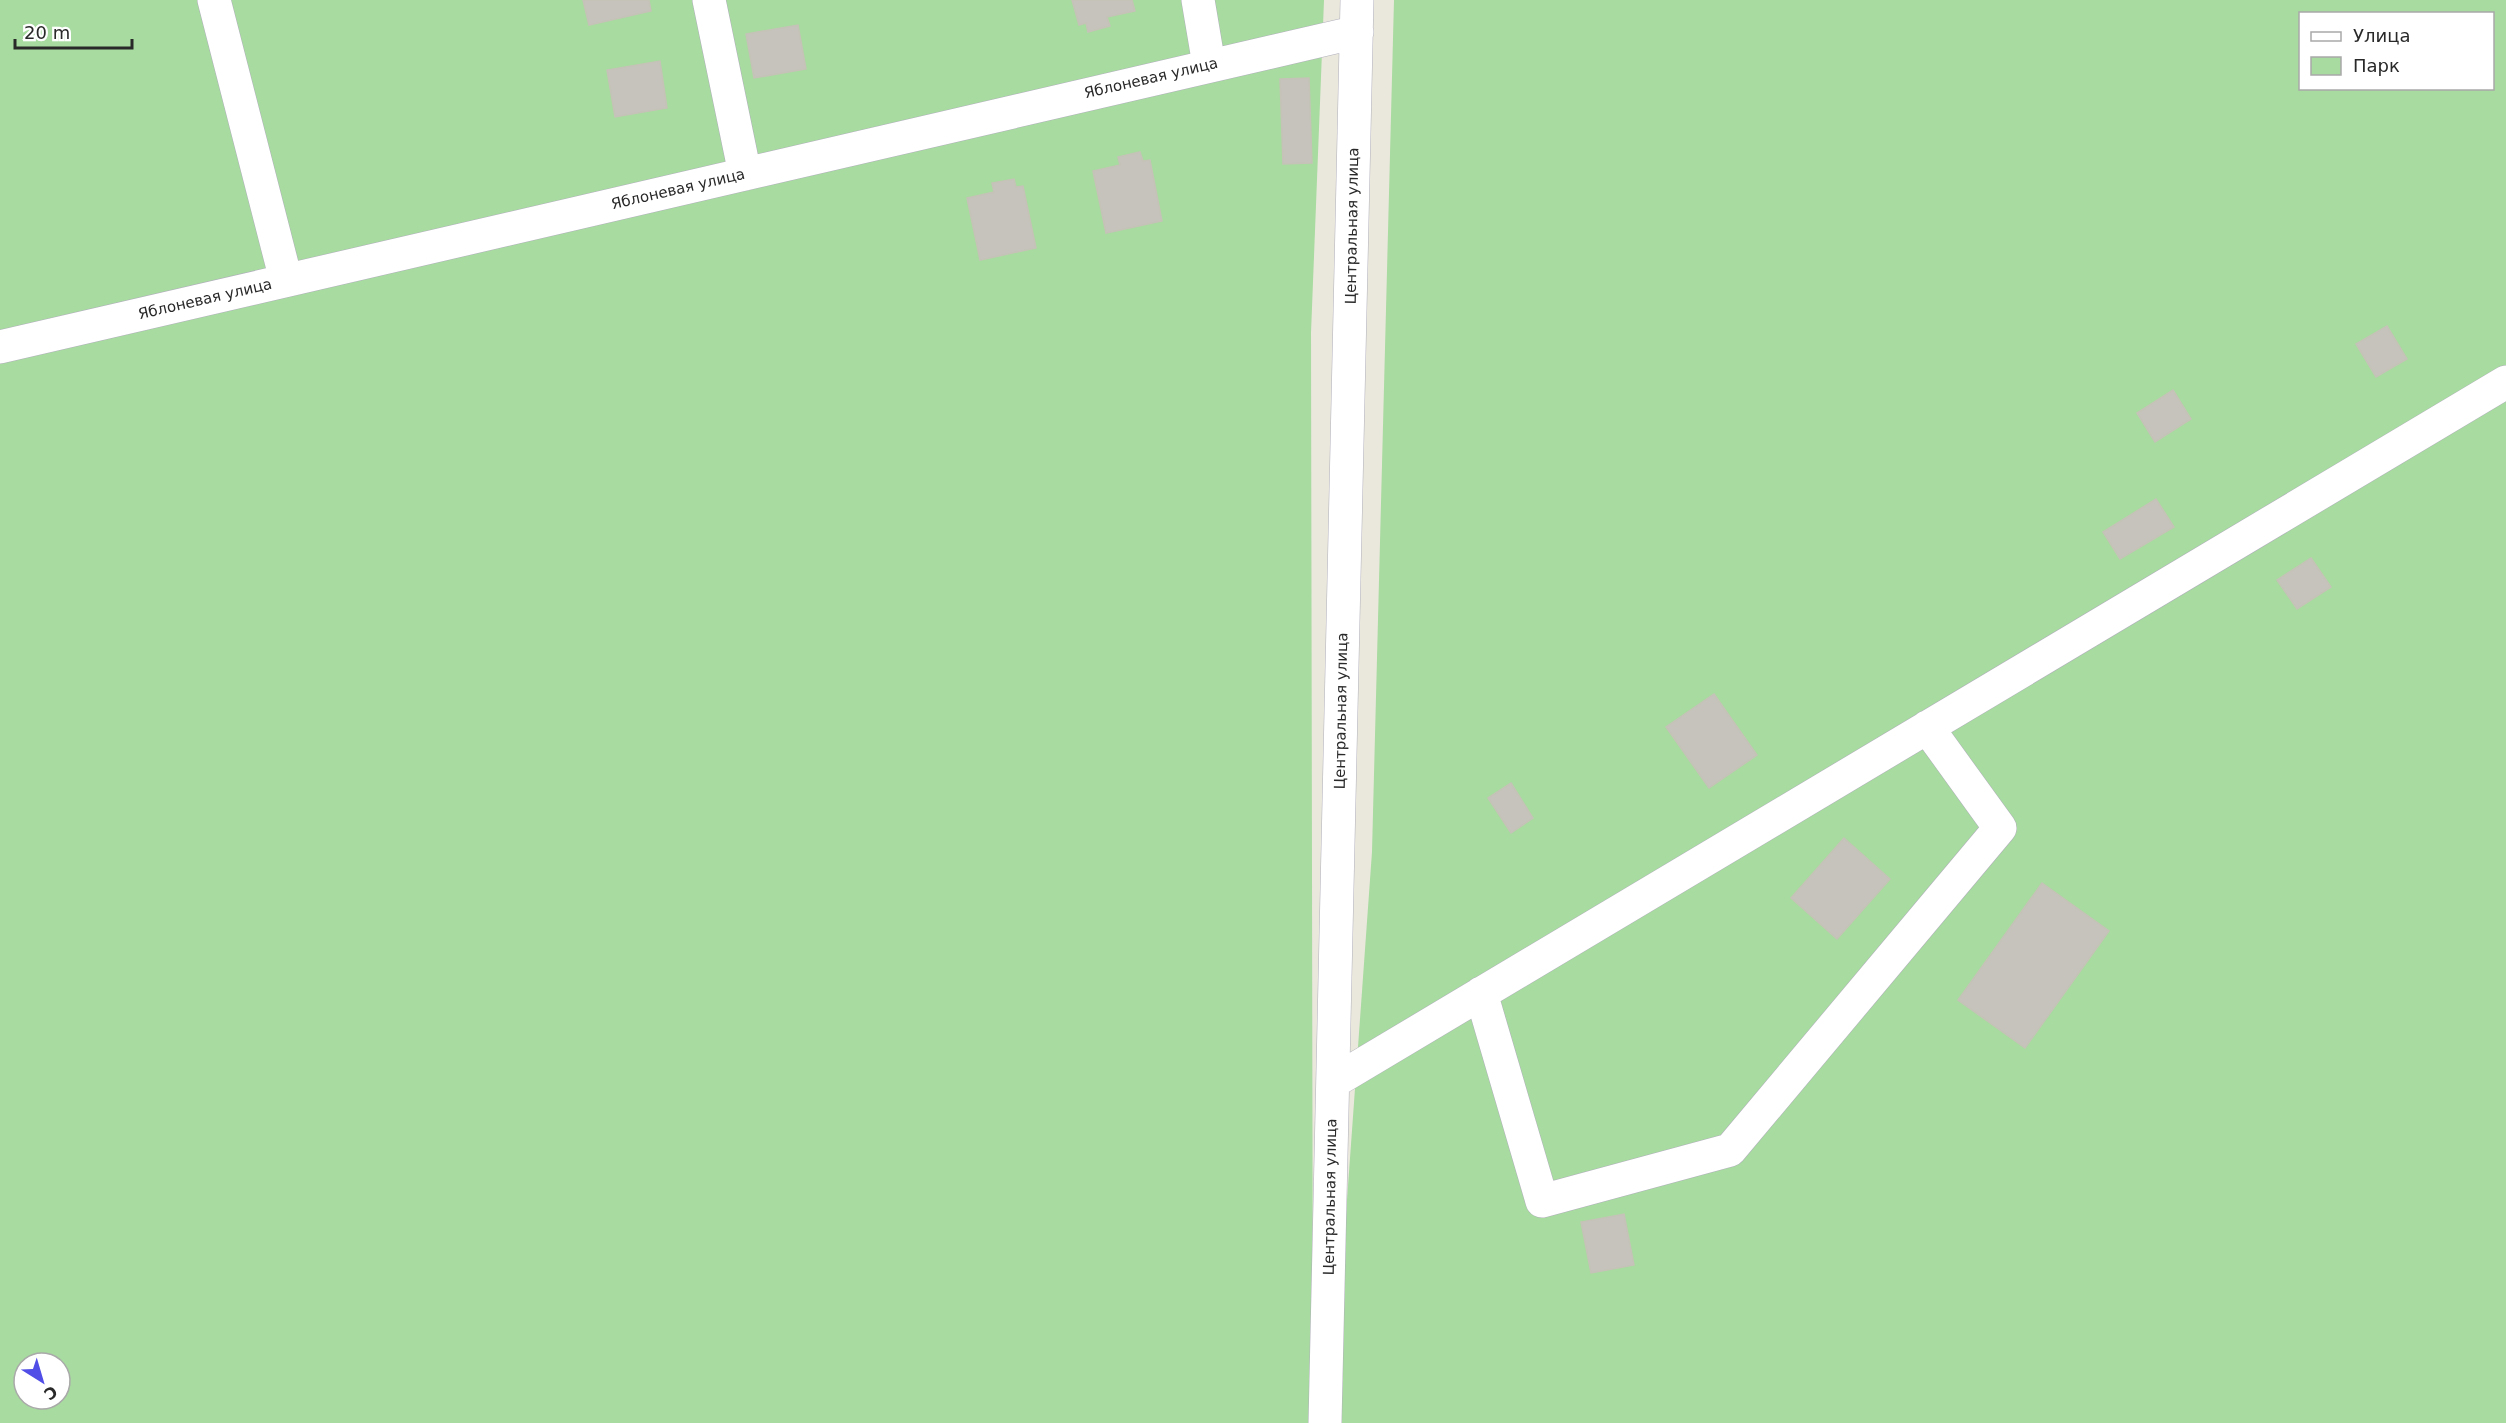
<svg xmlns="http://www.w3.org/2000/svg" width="2506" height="1423" viewBox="0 0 2506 1423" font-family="'DejaVu Sans',sans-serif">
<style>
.green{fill:#a7db9f;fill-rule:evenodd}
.building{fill:#c5c3bc;stroke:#c5c3b7;stroke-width:1.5}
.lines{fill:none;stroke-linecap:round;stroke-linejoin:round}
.minor-casing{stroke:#b0b0bb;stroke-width:34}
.minor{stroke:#fff;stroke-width:33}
.labels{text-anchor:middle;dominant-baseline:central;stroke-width:4.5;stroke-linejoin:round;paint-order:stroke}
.street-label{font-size:15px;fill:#292929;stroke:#fff}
</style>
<rect width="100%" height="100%" fill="#eae7dd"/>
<!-- green -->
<path class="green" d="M 0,0 L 1324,0 L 1311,333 L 1313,1423 L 0,1423 ZM 24,1363 L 60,1363 L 60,1399 L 24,1399 Z
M 1394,0 L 2506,0 L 2506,1423 L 1331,1423 L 1372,852 ZM 2300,14 L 2492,14 L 2492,88 L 2300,88 Z"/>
<!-- building -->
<path class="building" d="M 583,0 L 649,0 L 651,11 L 589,25 Z
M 1072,0 L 1132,0 L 1135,11 L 1107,17 L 1110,26 L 1088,32 L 1086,23 L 1079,25 Z
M 798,25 L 806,69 L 754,78 L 746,34 Z
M 660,61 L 667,108 L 615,117 L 607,70 Z
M 1309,78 L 1312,163 L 1283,164 L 1280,79 Z
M 1140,152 L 1143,161 L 1150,160 L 1162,221 L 1106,233 L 1093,171 L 1120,165 L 1118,157 Z
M 1014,179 L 1016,187 L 1023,186 L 1036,248 L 980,260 L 967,198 L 994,192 L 992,183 Z
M 2387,326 L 2407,359 L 2376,377 L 2356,344 Z
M 2173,390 L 2191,419 L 2155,442 L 2137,413 Z
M 2156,499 L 2174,527 L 2120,559 L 2103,532 Z
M 2311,558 L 2331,587 L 2297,609 L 2277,580 Z
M 1714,694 L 1757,755 L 1709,788 L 1666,727 Z
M 1511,783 L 1533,818 L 1511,833 L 1488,798 Z
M 1844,838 L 1890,879 L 1837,939 L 1791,898 Z
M 2042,883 L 2109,931 L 2025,1048 L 1958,1000 Z
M 1624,1214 L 1634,1265 L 1591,1273 L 1581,1222 Z"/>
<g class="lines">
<!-- minor casing -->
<g class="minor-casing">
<path id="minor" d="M 214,0 L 286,280
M 709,0 L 745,174
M 1198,0 L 1209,65
M 0,347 L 1357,32
M 1481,993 L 1542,1201 L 1730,1150 L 2000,828 L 1927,727
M 1333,1082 L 2506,382
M 1325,1423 L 1357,0"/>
</g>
<!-- minor -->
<use href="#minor" class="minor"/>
</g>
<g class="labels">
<!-- street labels -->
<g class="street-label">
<text transform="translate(1151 78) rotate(-13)">Яблоневая улица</text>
<text transform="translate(678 189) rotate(-13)">Яблоневая улица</text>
<text transform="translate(1352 226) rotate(-89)">Центральная улица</text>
<text transform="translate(205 299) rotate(-13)">Яблоневая улица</text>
<text transform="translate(1341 711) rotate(-89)">Центральная улица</text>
<text transform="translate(1330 1197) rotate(-89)">Центральная улица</text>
</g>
</g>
<!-- legend -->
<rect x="2299" y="12" width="195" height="78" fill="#ffffff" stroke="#a9a9a9" stroke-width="1.5"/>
<rect x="2311" y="32" width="30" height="9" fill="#ffffff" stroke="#a9a9a9" stroke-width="1.5"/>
<text x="2353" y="42" font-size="18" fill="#292929">Улица</text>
<rect x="2311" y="57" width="30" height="18" fill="#a7db9f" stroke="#a9a9a9" stroke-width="1.5"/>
<text x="2353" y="72" font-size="18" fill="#292929">Парк</text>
<!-- north arrow -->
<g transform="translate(42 1381) rotate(143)"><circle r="28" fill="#ffffff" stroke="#a9a9a9" stroke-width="1.5"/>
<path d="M0-4.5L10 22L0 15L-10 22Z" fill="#504ee6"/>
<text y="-9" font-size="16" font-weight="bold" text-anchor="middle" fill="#292929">С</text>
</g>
<!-- scale -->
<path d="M15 39v9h117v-9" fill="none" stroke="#292929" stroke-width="3"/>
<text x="24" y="39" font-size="18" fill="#292929" stroke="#ffffff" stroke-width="4.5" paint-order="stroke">20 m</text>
</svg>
